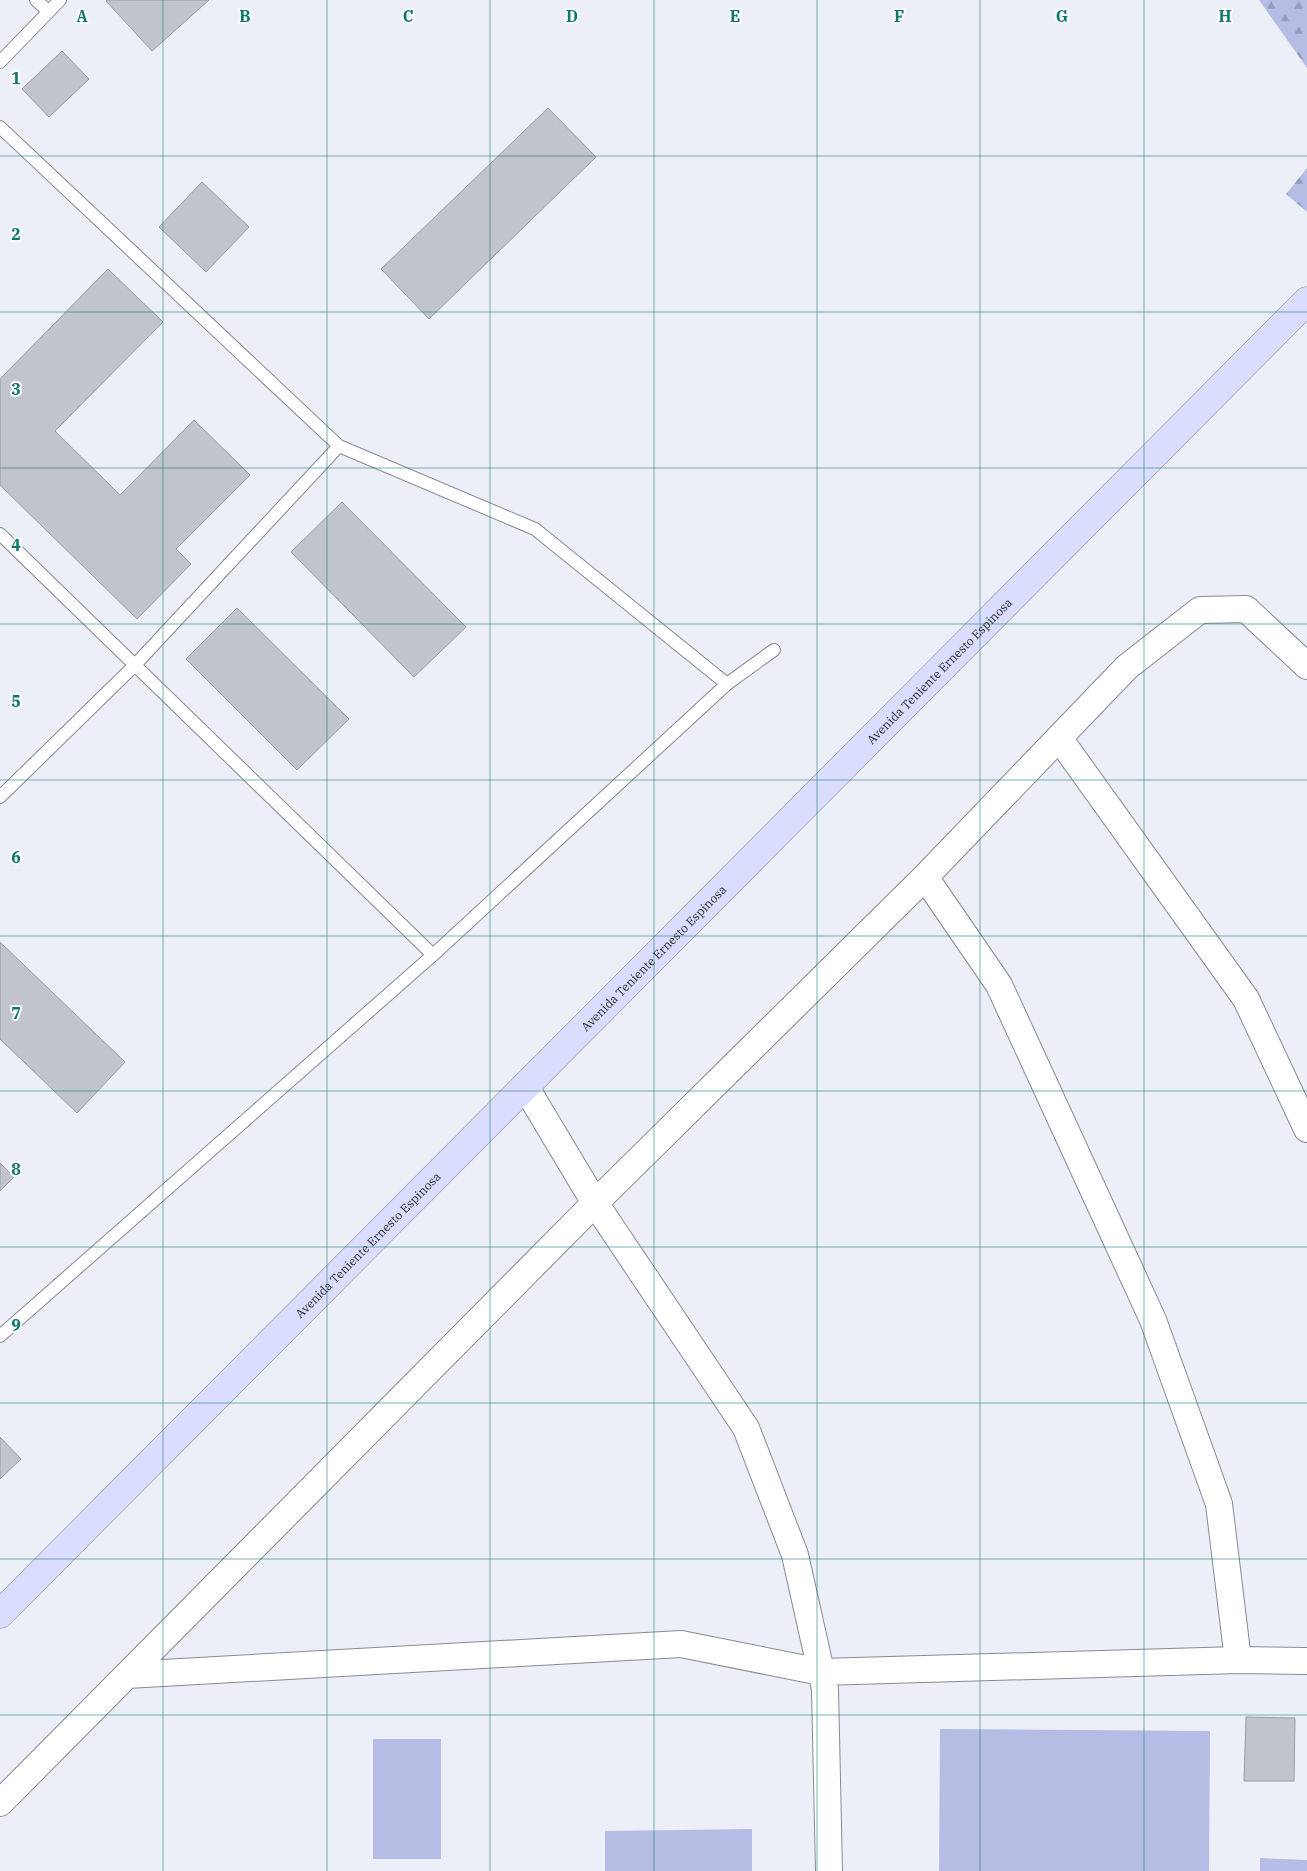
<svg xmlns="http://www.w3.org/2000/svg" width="1307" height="1871" viewBox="0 0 1307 1871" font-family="'IBM Plex Serif',serif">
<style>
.green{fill:#b5bde5}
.forest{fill:url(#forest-firs)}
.building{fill:#c2c4cd;stroke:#999ba3}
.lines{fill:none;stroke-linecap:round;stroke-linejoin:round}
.service-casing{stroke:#888a92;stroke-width:14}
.minor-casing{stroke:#888a92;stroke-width:28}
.secondary-casing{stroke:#888a92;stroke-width:29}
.service{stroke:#fff;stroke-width:12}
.minor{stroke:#fff;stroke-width:26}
.secondary{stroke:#daddfe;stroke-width:28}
.grid{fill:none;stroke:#0f766e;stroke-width:1;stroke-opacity:0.55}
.labels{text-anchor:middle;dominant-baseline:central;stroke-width:4;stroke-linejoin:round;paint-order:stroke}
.street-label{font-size:12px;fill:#2b2c2f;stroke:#fff}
.grid-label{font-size:16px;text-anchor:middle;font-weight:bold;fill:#0f766e;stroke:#fff;stroke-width:4;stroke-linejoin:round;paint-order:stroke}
</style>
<defs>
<pattern id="forest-firs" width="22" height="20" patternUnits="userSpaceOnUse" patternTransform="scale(1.25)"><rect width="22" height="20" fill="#b5bde5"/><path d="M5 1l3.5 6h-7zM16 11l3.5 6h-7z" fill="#939aba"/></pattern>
</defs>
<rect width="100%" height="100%" fill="#edeff8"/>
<!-- green -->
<path class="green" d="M 940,1729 L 1210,1731 L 1209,1871 L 939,1871 Z
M 373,1739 L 441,1739 L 441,1859 L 373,1859 Z
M 752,1829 L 752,1871 L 605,1871 L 605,1831 Z
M 1260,1858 L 1307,1860 L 1307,1871 L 1260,1871 Z"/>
<!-- forest -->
<path class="forest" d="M 1259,0 L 1307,0 L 1307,68 Z
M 1307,168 L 1307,212 L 1286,194 Z"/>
<!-- building -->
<path class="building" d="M 107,0 L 209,0 L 152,51 L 106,1 Z
M 62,51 L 89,79 L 49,117 L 22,89 Z
M 548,108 L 596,157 L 429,319 L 381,269 Z
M 202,182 L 249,227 L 206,272 L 159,227 Z
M 108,269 L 163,322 L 55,431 L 120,495 L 194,420 L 250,475 L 176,549 L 191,564 L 137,619 L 0,485 L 0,379 Z
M 342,502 L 466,627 L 414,677 L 291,552 Z
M 237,608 L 349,719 L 297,770 L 186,659 Z
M 0,942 L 125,1062 L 77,1113 L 0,1039 Z
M 0,1163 L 14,1177 L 0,1191 Z
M 0,1437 L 21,1459 L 0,1479 Z
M 1246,1717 L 1295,1718 L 1294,1781 L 1244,1781 Z"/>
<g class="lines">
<!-- service casing -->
<g class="service-casing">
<path id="service" d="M 36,0 L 48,11
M 0,62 L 60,0
M 0,127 L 339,446 L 535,529 L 727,684
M 0,534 L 433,955
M 0,797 L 134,666 L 339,446
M 0,1336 L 433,955 L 727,684 L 774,650"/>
</g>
<!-- minor casing -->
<g class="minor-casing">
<path id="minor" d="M 1059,738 L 1246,999 L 1307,1129
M 925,877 L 999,985 L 1153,1320 L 1219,1504 L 1238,1660
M 525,1086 L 595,1203 L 746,1428 L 795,1555 L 825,1689 L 829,1871
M 127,1675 L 681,1644 L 821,1672 L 1238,1660 L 1307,1661
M 0,1803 L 595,1203 L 925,877 L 1127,667 L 1200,610 L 1246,609 L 1307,666"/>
</g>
<!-- secondary casing -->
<g class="secondary-casing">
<g id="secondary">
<path id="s1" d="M 0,1614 L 1307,301"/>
</g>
</g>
<!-- service -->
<use href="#service" class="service"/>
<!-- minor -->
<use href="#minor" class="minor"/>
<!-- secondary -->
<use href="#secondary" class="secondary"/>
</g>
<!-- grid -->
<path class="grid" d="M 163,0 L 163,1871M 327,0 L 327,1871M 490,0 L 490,1871M 654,0 L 654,1871M 817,0 L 817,1871M 980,0 L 980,1871M 1144,0 L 1144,1871M 0,156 L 1307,156M 0,312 L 1307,312M 0,468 L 1307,468M 0,624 L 1307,624M 0,780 L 1307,780M 0,936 L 1307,936M 0,1091 L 1307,1091M 0,1247 L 1307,1247M 0,1403 L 1307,1403M 0,1559 L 1307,1559M 0,1715 L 1307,1715"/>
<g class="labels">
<!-- street labels -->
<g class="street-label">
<text stroke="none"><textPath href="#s1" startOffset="1331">Avenida Teniente Ernesto Espinosa</textPath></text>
<text stroke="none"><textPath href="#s1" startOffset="926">Avenida Teniente Ernesto Espinosa</textPath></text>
<text stroke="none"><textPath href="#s1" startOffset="521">Avenida Teniente Ernesto Espinosa</textPath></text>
</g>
</g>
<g class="grid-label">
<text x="82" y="22">A</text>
<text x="245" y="22">B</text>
<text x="408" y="22">C</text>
<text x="572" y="22">D</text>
<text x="735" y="22">E</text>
<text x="899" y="22">F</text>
<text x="1062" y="22">G</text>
<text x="1225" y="22">H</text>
<text x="16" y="84">1</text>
<text x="16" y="240">2</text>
<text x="16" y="395">3</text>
<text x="16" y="551">4</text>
<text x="16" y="707">5</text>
<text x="16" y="863">6</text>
<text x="16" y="1019">7</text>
<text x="16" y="1175">8</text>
<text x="16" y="1331">9</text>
</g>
</svg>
